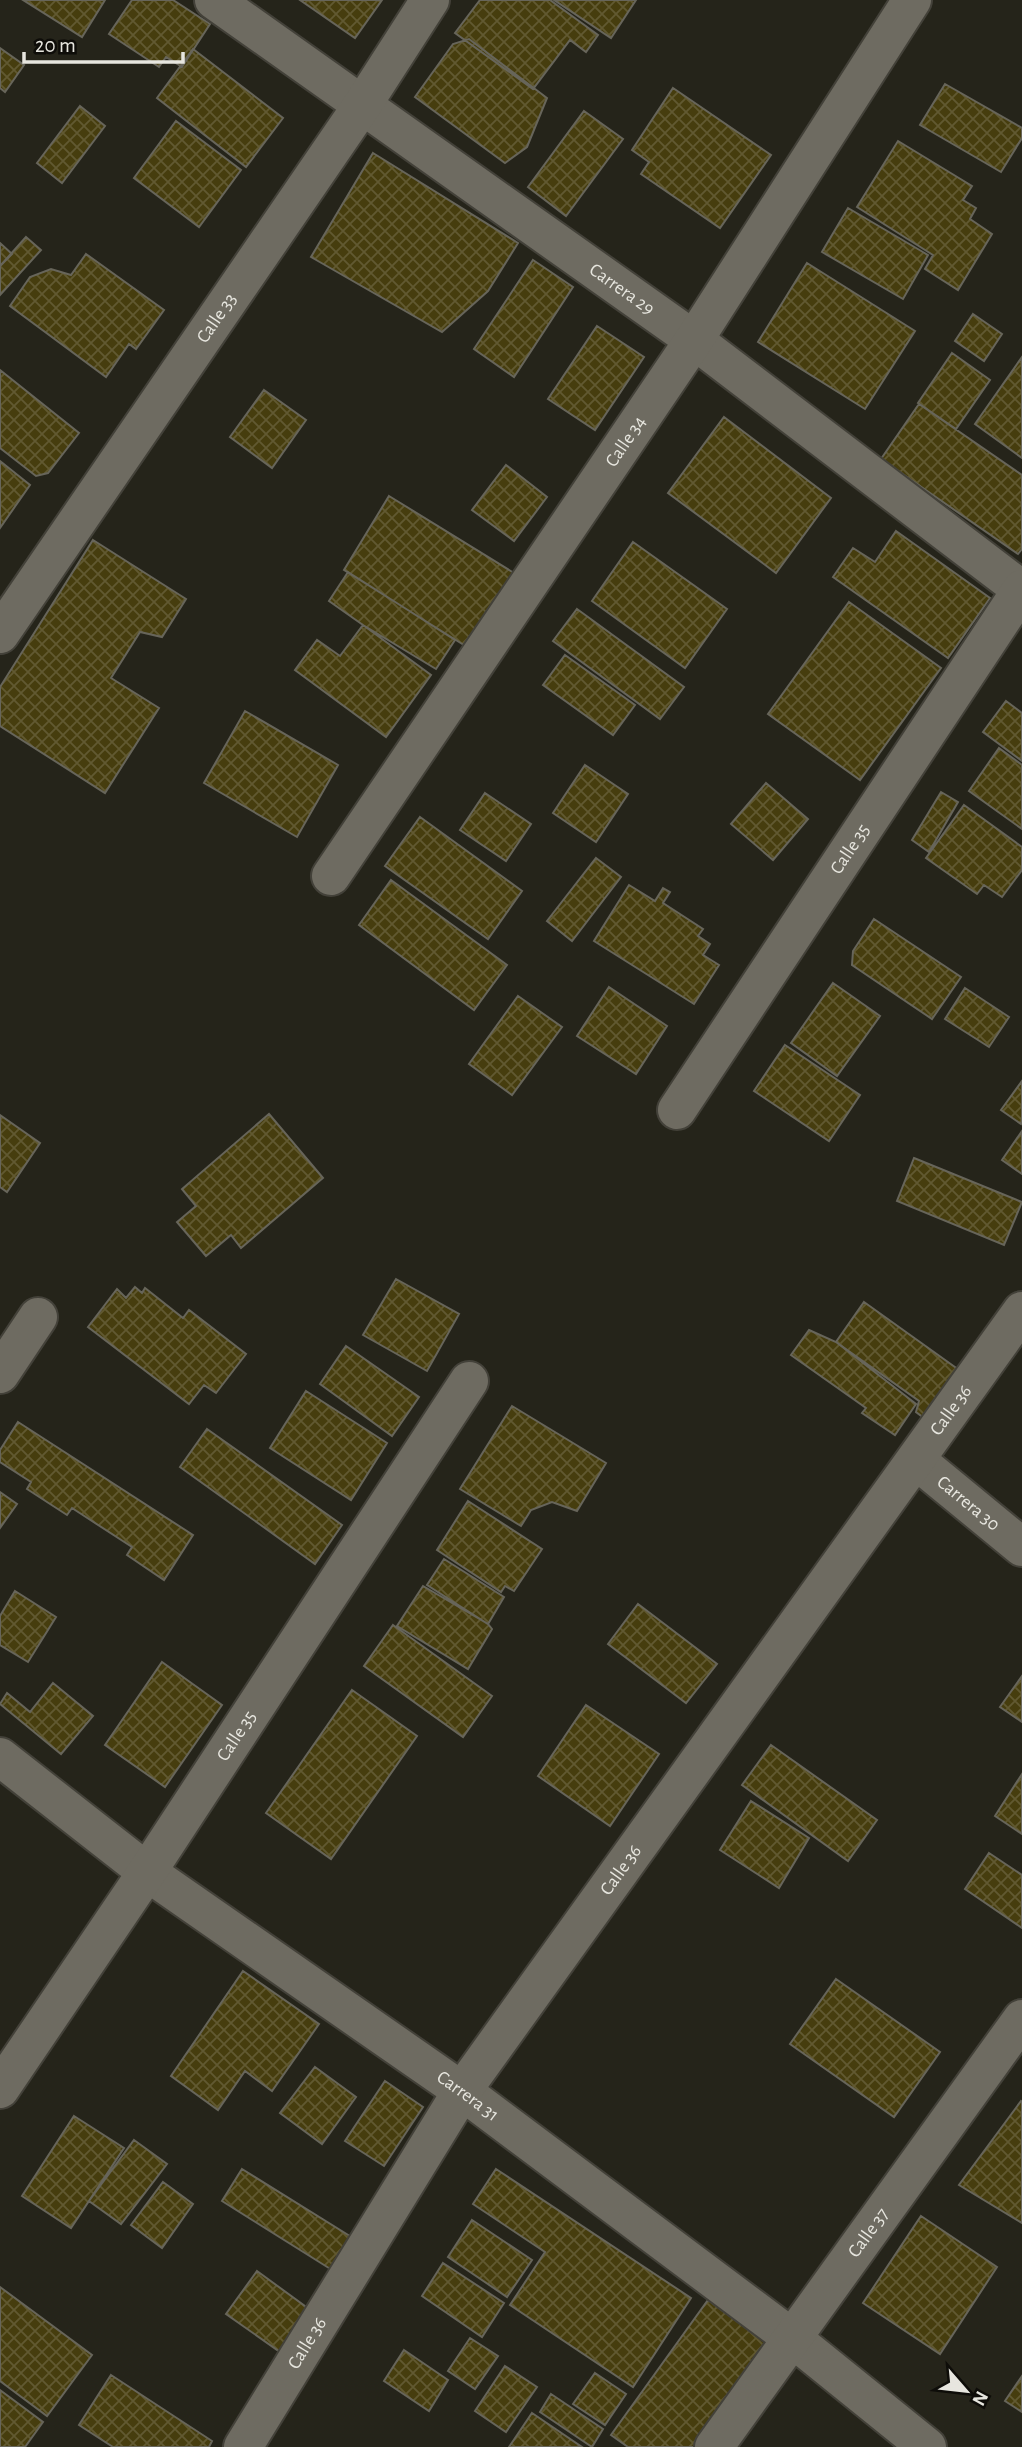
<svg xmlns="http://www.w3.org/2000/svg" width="1022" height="2447" viewBox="0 0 1022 2447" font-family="'Alegreya Sans',sans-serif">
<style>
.building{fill:url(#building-cross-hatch);stroke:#67655a;stroke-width:2}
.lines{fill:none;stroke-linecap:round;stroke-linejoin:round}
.minor-casing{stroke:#434139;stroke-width:42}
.minor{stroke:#6e6b61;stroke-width:38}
.labels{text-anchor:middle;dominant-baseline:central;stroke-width:7;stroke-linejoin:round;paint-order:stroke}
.street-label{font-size:19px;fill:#e7e6df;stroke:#0e0d09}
</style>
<defs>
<pattern id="building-cross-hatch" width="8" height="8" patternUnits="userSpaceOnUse" patternTransform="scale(1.75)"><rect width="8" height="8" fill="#463d0e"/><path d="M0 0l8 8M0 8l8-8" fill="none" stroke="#615931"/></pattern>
</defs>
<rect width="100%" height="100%" fill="#25241a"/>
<!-- building -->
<path class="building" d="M 23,0 L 105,0 L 82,37 Z
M 132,0 L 173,0 L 210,24 L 182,67 L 166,57 L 159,67 L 109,34 Z
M 300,0 L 382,0 L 355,38 Z
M 480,0 L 550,0 L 598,35 L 586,52 L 570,40 L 533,89 L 455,33 Z
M 554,0 L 636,0 L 611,38 Z
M 469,39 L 547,98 L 527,147 L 505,163 L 415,97 L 453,44 Z
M 0,48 L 24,65 L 5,92 L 0,88 Z
M 193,49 L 283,118 L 246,167 L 157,98 Z
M 945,84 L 1022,128 L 1022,138 L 1001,172 L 920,125 Z
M 673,88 L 771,155 L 720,228 L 641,174 L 649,162 L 632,150 Z
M 80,106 L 105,126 L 62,183 L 37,163 Z
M 584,111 L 623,139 L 566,216 L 528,187 Z
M 176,121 L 241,170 L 199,227 L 134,178 Z
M 898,141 L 972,186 L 963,200 L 976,208 L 970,219 L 992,234 L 958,290 L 925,269 L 933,255 L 857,207 Z
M 373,153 L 518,243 L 488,291 L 442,332 L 311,257 Z
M 848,208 L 928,255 L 903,299 L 822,252 Z
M 26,237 L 41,250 L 0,295 L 0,266 Z
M 0,243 L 12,254 L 0,266 Z
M 86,254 L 164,310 L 136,349 L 129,344 L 106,377 L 10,306 L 30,277 L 51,269 L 71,275 Z
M 533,260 L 573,287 L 514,377 L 474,349 Z
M 807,263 L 915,331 L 865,409 L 758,342 Z
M 973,314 L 1002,334 L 984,361 L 955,341 Z
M 597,326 L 644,357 L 595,430 L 548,399 Z
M 952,353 L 990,380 L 956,429 L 918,403 Z
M 1022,357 L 1022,458 L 975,424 Z
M 0,370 L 79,433 L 48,473 L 36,476 L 0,448 Z
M 264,390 L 306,420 L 272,468 L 230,437 Z
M 919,404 L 1022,475 L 1022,549 L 1018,554 L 881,459 Z
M 724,417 L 831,498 L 776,573 L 668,493 Z
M 0,461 L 30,485 L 0,528 Z
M 506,465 L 547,497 L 514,541 L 472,510 Z
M 389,496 L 514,573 L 467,647 L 344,570 Z
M 896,531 L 990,598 L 948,658 L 833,577 L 853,548 L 875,562 Z
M 93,540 L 186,599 L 162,637 L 140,632 L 111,678 L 159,708 L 105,793 L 0,726 L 0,687 Z
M 633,542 L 727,609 L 685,668 L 592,601 Z
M 348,572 L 455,640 L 436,669 L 363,625 L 329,601 Z
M 849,602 L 941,668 L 860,780 L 768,714 Z
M 577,609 L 684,687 L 660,719 L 553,641 Z
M 363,625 L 431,675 L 386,737 L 295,670 L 317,640 L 340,656 Z
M 565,655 L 635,705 L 613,735 L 543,685 Z
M 1006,701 L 1022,713 L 1022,761 L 983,732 Z
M 245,711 L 338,765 L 297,837 L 204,783 Z
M 999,748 L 1022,765 L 1022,829 L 969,791 Z
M 585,765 L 628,794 L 596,842 L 553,813 Z
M 766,783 L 808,819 L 773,860 L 731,824 Z
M 941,792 L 958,802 L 929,852 L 912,840 Z
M 485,793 L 531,824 L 506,861 L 460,830 Z
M 964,805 L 1022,847 L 1022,870 L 1002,897 L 984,885 L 977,894 L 926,858 Z
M 420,817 L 522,891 L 488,939 L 385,866 Z
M 596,858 L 621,877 L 572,941 L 547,921 Z
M 391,880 L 507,965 L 474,1010 L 359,925 Z
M 629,885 L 655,901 L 663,888 L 670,892 L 663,903 L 703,929 L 698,936 L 710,944 L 703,955 L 719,965 L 694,1004 L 594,941 Z
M 874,919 L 961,977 L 932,1019 L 852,965 L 853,951 Z
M 833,983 L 880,1016 L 837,1076 L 791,1043 Z
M 609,987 L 667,1026 L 636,1074 L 577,1036 Z
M 965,988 L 1009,1017 L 989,1047 L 945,1019 Z
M 518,996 L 562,1027 L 512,1095 L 469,1064 Z
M 785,1045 L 860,1095 L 829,1141 L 754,1091 Z
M 1022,1081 L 1022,1122 L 1021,1124 L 1001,1110 Z
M 269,1114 L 323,1178 L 241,1248 L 231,1235 L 206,1256 L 177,1222 L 196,1206 L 182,1189 Z
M 0,1115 L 40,1143 L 7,1192 L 0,1187 Z
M 1022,1131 L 1022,1174 L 1002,1160 Z
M 914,1158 L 1022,1202 L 1004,1245 L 897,1201 Z
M 396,1279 L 459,1314 L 427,1371 L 363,1335 Z
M 135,1287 L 142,1293 L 145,1288 L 183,1318 L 189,1310 L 246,1354 L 216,1393 L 204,1385 L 189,1404 L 88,1327 L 117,1289 L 126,1298 Z
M 864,1302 L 959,1370 L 924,1418 L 916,1412 L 919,1401 L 836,1342 Z
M 809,1330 L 836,1342 L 916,1404 L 895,1435 L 862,1413 L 866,1408 L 791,1355 Z
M 346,1346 L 419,1397 L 392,1436 L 320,1384 Z
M 306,1391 L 387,1443 L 351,1500 L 270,1448 Z
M 512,1406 L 606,1463 L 577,1511 L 552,1502 L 531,1510 L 521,1526 L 460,1489 Z
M 18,1422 L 193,1535 L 164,1580 L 127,1555 L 132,1547 L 72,1508 L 67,1515 L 27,1489 L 31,1482 L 0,1462 L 0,1450 Z
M 207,1429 L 342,1525 L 315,1564 L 180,1467 Z
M 0,1492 L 17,1504 L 0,1528 Z
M 468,1501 L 542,1549 L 514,1591 L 505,1586 L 501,1592 L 437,1550 Z
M 444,1559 L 504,1597 L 488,1624 L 427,1585 Z
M 423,1586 L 488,1624 L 492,1629 L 468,1669 L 397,1626 Z
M 15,1591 L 56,1617 L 28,1662 L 0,1645 L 0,1616 Z
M 638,1604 L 717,1664 L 686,1703 L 608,1644 Z
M 393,1625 L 492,1696 L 463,1737 L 364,1666 Z
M 162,1662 L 222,1705 L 165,1787 L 105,1745 Z
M 1022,1676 L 1022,1722 L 1000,1707 Z
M 53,1683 L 93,1716 L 61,1754 L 0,1704 L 7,1693 L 30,1712 Z
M 352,1690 L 417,1736 L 331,1859 L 266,1813 Z
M 586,1705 L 659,1754 L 610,1826 L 538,1776 Z
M 771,1745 L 877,1820 L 848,1861 L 742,1785 Z
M 1022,1774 L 1022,1834 L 995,1816 Z
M 751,1801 L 809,1838 L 779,1888 L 720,1850 Z
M 989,1853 L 1022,1875 L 1022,1928 L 965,1889 Z
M 243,1971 L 319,2024 L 272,2091 L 245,2071 L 218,2110 L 171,2076 Z
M 836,1979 L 940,2052 L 894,2117 L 790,2044 Z
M 315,2067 L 356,2097 L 322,2144 L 280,2113 Z
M 385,2081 L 423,2107 L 384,2166 L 345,2141 Z
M 1021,2101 L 1022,2102 L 1022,2223 L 959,2185 Z
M 74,2116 L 124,2148 L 71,2228 L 22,2196 Z
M 134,2140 L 167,2164 L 121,2224 L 89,2201 Z
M 242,2169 L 353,2238 L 332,2270 L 222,2201 Z
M 496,2169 L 691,2298 L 633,2387 L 510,2305 L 545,2252 L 473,2204 Z
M 163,2182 L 193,2204 L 162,2248 L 131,2225 Z
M 921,2216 L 997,2267 L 940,2354 L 863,2303 Z
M 472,2220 L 532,2260 L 507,2297 L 448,2257 Z
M 443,2263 L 504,2303 L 482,2337 L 422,2296 Z
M 257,2271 L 309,2309 L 280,2352 L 226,2314 Z
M 0,2287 L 92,2355 L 47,2416 L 0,2381 Z
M 708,2300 L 771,2346 L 698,2447 L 628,2447 L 611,2435 Z
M 470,2338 L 498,2356 L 475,2389 L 448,2371 Z
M 404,2350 L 448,2380 L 429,2411 L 384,2381 Z
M 505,2366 L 537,2387 L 506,2432 L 475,2411 Z
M 595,2373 L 626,2394 L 605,2425 L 573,2404 Z
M 111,2375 L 212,2441 L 209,2447 L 113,2447 L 79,2425 Z
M 1022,2376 L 1022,2412 L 1005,2401 Z
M 0,2390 L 43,2422 L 25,2447 L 0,2447 Z
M 551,2394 L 603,2429 L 592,2447 L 540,2412 Z
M 532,2413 L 582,2447 L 509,2447 Z"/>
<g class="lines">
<!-- minor casing -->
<g class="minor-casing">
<g id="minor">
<path id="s1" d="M 214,0 L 694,340 L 1022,590"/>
<path id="s2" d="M 0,634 L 363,104 L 430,0"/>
<path id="s3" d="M 331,876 L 694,340 L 912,0"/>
<path id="s4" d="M 677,1110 L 1022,589"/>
<path d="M 0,1374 L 38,1317"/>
<path id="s5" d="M 916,1460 L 1022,1547"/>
<path id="s6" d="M 0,1757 L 147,1872 L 462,2091 L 792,2338 L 927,2447"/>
<path id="s7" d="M 0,2089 L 147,1872 L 469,1381"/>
<path id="s8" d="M 243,2447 L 462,2091 L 1022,1311"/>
<path id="s9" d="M 714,2447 L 1022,2019"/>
</g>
</g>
<!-- minor -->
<use href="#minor" class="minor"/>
</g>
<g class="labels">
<!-- street labels -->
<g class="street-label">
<text stroke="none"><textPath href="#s1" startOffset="500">Carrera 29</textPath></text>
<text stroke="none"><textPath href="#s2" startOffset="383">Calle 33</textPath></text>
<text stroke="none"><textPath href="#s3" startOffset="525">Calle 34</textPath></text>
<text stroke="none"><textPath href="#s4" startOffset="313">Calle 35</textPath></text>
<text stroke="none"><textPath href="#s8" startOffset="1256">Calle 36</textPath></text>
<text stroke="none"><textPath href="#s5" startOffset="68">Carrera 30</textPath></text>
<text stroke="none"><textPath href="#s7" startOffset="425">Calle 35</textPath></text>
<text stroke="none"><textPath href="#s8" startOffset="690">Calle 36</textPath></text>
<text stroke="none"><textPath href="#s6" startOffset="578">Carrera 31</textPath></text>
<text stroke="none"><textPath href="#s9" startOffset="264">Calle 37</textPath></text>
<text stroke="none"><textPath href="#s8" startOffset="122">Calle 36</textPath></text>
</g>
</g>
<!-- north arrow -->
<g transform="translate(966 2391) rotate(118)" stroke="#0e0d09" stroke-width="5" paint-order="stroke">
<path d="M0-5L12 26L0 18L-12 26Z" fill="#e7e6df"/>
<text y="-10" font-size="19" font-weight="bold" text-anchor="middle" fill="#e7e6df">N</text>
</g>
<!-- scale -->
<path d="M24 52v10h159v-10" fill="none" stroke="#e7e6df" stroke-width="3.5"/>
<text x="35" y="52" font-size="21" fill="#e7e6df" stroke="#0e0d09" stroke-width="5" paint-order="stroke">20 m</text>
</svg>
